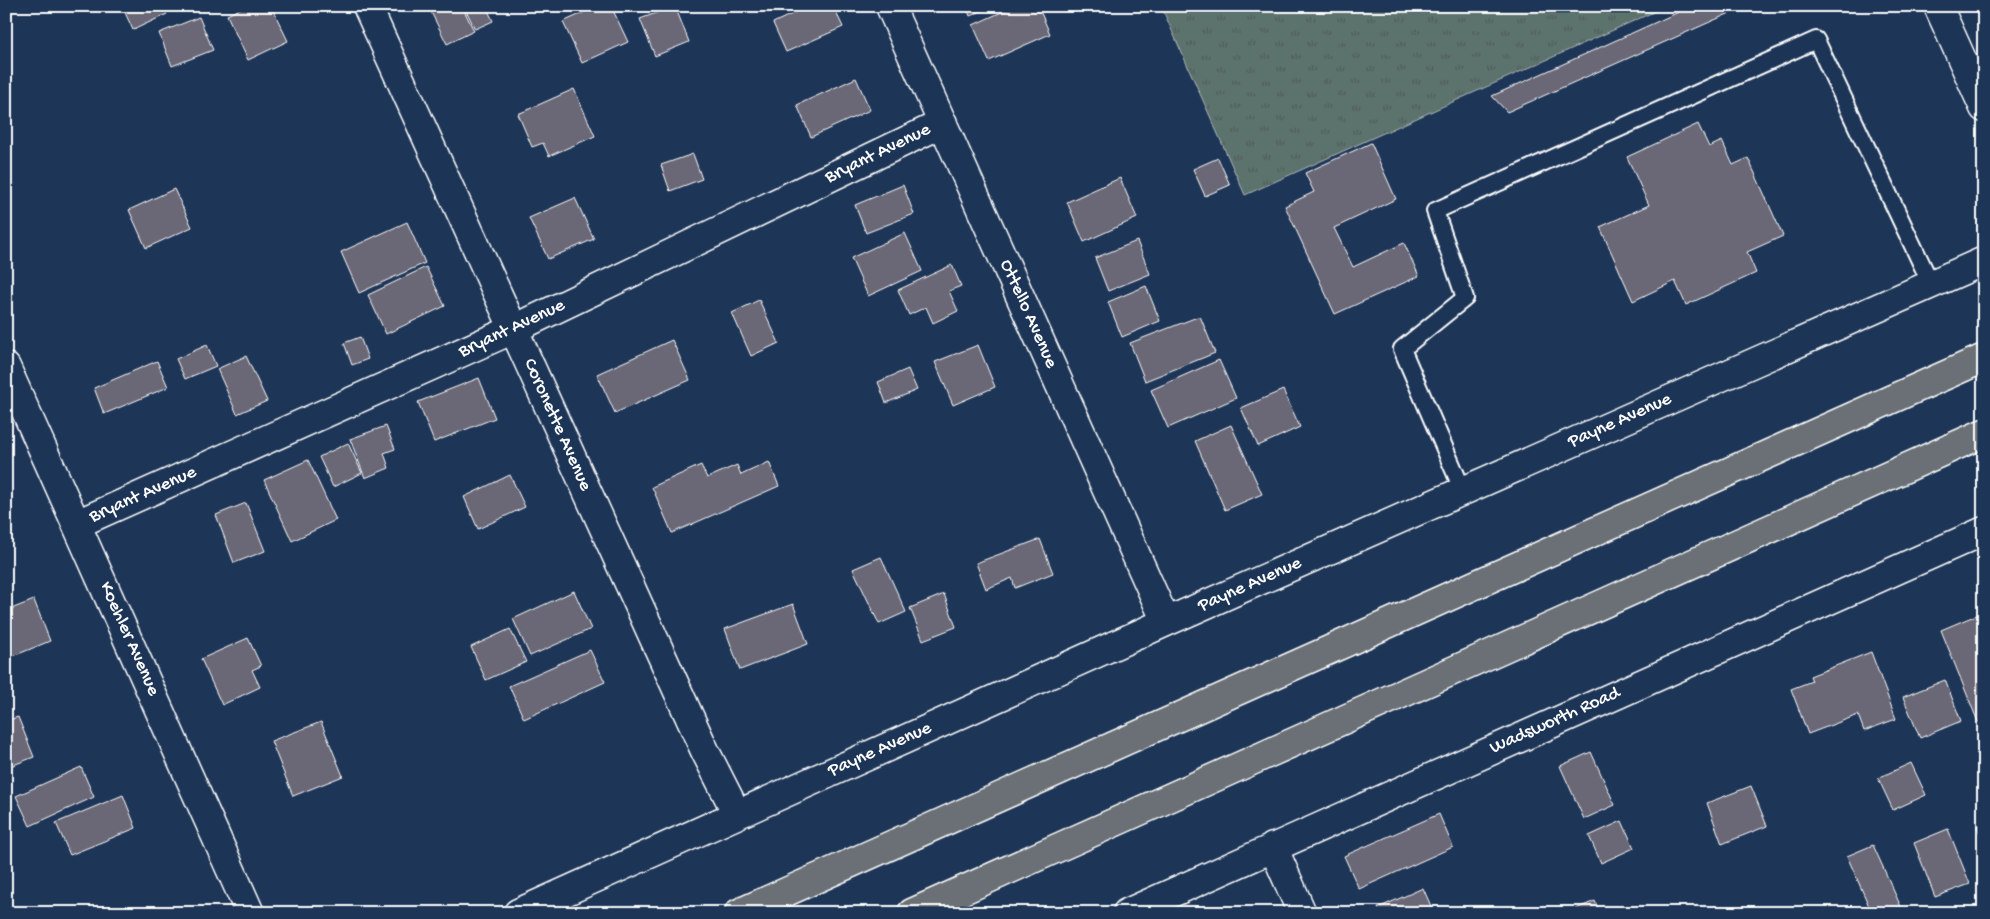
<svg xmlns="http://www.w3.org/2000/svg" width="1990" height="919" viewBox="0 0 1990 919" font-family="'Gochi Hand',sans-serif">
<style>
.grass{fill:url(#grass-tufts);stroke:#adb8b6}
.building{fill:#6b6776;stroke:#fff}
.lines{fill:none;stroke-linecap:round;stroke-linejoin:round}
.lane-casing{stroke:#fff;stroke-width:20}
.street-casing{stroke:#fff;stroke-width:31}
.highway-casing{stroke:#fff;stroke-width:31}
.lane{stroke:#1d3557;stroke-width:16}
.street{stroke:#1d3557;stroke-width:28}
.highway{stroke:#6a7074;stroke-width:28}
.labels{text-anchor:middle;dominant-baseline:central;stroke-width:4;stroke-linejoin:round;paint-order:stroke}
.street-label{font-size:19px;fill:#fff;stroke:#1d3557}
</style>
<defs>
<pattern id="grass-tufts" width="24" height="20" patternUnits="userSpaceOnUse" patternTransform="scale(1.25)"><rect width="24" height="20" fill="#5b726d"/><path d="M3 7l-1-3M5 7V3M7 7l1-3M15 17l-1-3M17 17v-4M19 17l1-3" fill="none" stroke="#525b59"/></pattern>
</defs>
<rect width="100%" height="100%" fill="#1d3557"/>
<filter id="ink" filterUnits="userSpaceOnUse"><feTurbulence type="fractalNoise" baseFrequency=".02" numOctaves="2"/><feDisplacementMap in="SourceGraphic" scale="10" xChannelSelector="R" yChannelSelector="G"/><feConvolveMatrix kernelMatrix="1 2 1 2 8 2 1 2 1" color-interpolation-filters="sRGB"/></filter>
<g filter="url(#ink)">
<!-- grass -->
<path class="grass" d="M 1161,6 L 1667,6 L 1245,195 Z"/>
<!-- building -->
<path class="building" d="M 122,6 L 163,6 L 167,14 L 133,30 Z
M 246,6 L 271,6 L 288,41 L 248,60 L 227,15 Z
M 442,6 L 462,6 L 474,31 L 447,44 L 431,12 Z
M 464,6 L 486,6 L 493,21 L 475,29 Z
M 583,6 L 611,6 L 628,42 L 582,63 L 563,22 L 585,12 Z
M 675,6 L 689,42 L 655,56 L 640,19 Z
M 809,6 L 833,6 L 843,27 L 786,52 L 773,23 Z
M 966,6 L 993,6 L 970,16 Z
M 1015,6 L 1038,6 L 1050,34 L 989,61 L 973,25 Z
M 1692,6 L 1746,6 L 1507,112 L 1492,96 Z
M 199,17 L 213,50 L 172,66 L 159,33 Z
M 856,78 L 870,110 L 811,137 L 797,105 Z
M 574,89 L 595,136 L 549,156 L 543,143 L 532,147 L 518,114 Z
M 1698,124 L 1709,147 L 1722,141 L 1733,165 L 1748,158 L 1783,236 L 1747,252 L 1756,273 L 1686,305 L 1675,281 L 1633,301 L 1600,227 L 1649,205 L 1627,157 Z
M 1371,143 L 1396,199 L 1334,228 L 1353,267 L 1404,243 L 1419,276 L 1335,314 L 1285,206 L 1314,192 L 1305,173 Z
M 693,154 L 702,179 L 670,191 L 661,165 Z
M 1218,158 L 1230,185 L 1205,196 L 1193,169 Z
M 1120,178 L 1137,218 L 1084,242 L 1067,202 Z
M 903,185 L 914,214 L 866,233 L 855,205 Z
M 174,189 L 192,227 L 146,248 L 129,210 Z
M 575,198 L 594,239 L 548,259 L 529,218 Z
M 407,222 L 425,263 L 359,293 L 341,252 Z
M 905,233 L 922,271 L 868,296 L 851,258 Z
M 1137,241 L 1150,274 L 1108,291 L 1095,258 Z
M 952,265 L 961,286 L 949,291 L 958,311 L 933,323 L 926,307 L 909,315 L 898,290 Z
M 426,267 L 445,306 L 386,334 L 368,295 Z
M 1146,286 L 1160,321 L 1122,337 L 1108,302 Z
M 759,300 L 779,343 L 751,356 L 732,313 Z
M 1200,316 L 1215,353 L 1145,381 L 1130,343 Z
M 360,337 L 368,359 L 352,365 L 344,343 Z
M 672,340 L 690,380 L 615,413 L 597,374 Z
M 207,345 L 216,366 L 185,379 L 176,359 Z
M 978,345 L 995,387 L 953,405 L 935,362 Z
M 246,356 L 267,401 L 237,414 L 217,369 Z
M 1219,360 L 1236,398 L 1168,428 L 1151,390 Z
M 157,361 L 168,387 L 104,414 L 94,388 Z
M 908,369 L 917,390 L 886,403 L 878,382 Z
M 479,378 L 495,418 L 434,442 L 418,402 Z
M 1283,390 L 1300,427 L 1258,446 L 1241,408 Z
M 1231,425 L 1262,494 L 1225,510 L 1195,441 Z
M 386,426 L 395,449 L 384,453 L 389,468 L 365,478 L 350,439 Z
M 348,443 L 362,473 L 333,487 L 319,457 Z
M 308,460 L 336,520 L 292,541 L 264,480 Z
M 769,462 L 779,486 L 672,533 L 652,487 L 701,465 L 707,478 L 737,465 L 741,475 Z
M 510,475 L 525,507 L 478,529 L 464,497 Z
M 246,503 L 265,551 L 234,563 L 216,515 Z
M 1040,539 L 1053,573 L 1015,588 L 1012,578 L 986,589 L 976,563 Z
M 881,557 L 906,612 L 879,624 L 853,569 Z
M 574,591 L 591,629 L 530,656 L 513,619 Z
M 944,594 L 956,627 L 923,640 L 910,608 Z
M 34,600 L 50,641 L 6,659 L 6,611 Z
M 793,604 L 808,644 L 740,670 L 725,629 Z
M 1979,614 L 1984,627 L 1984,720 L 1978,722 L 1941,630 Z
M 510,629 L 526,662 L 486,680 L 471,647 Z
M 248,638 L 261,666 L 252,670 L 260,687 L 222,705 L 201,659 Z
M 590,650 L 605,682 L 524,719 L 509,686 Z
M 1871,652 L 1896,719 L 1864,731 L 1858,715 L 1808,734 L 1791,689 L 1812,681 L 1810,676 Z
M 1945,680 L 1961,721 L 1920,738 L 1903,697 Z
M 18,717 L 34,757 L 8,767 L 6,721 Z
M 321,722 L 343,776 L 293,796 L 271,741 Z
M 1591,752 L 1615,805 L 1584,819 L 1560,766 Z
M 1911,763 L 1926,795 L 1893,810 L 1878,778 Z
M 81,767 L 94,797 L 30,826 L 16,796 Z
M 1751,786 L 1767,826 L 1722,844 L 1707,803 Z
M 123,795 L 136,828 L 70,855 L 56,823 Z
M 1439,814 L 1453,847 L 1359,889 L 1344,856 Z
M 1622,821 L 1634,848 L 1601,863 L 1589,836 Z
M 1984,823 L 1984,842 L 1977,827 Z
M 1948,829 L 1970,884 L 1935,897 L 1914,843 Z
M 1873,845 L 1901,907 L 1888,913 L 1872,913 L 1847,856 Z
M 1423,888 L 1434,913 L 1380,913 L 1378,908 Z
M 1595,901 L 1600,913 L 1566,913 Z"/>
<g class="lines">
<!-- lane casing -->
<g class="lane-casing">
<path id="lane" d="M 1463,491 L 1402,349 L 1465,298 L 1435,211 L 1816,40 L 1931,284"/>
</g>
<!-- street casing -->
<g class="street-casing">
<path id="street" d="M 367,6 L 705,751 L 737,814
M 890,6 L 1166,622
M 1938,6 L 1984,108
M 6,367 L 250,913
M 77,524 L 514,329 L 943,123
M 1273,847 L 1302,913
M 518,913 L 1166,622 L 1984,261
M 1127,913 L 1984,531"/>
</g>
<!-- highway casing -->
<g class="highway-casing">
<path id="highway" d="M 739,913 L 1984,358
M 912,913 L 1984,433"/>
</g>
<!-- lane -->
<use href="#lane" class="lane"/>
<!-- street -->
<use href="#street" class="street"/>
<!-- highway -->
<use href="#highway" class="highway"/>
</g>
</g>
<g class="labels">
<!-- street labels -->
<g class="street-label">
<text transform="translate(878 154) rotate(-26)">Bryant Avenue</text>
<text transform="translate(1028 314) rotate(66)">Ottello Avenue</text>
<text transform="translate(512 329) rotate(-25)">Bryant Avenue</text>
<text transform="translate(1620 421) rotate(-24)">Payne Avenue</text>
<text transform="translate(557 425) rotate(66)">Coronette Avenue</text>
<text transform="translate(143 495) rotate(-24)">Bryant Avenue</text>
<text transform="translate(1250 585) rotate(-24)">Payne Avenue</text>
<text transform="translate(129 639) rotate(66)">Koehler Avenue</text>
<text transform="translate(1555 721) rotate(-24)">Wadsworth Road</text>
<text transform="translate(880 750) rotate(-24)">Payne Avenue</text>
</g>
</g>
<!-- margin -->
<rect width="1990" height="919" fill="none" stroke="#1d3557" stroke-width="25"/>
<rect x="12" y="12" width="1965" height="894" fill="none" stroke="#fff" stroke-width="2" filter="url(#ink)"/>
</svg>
